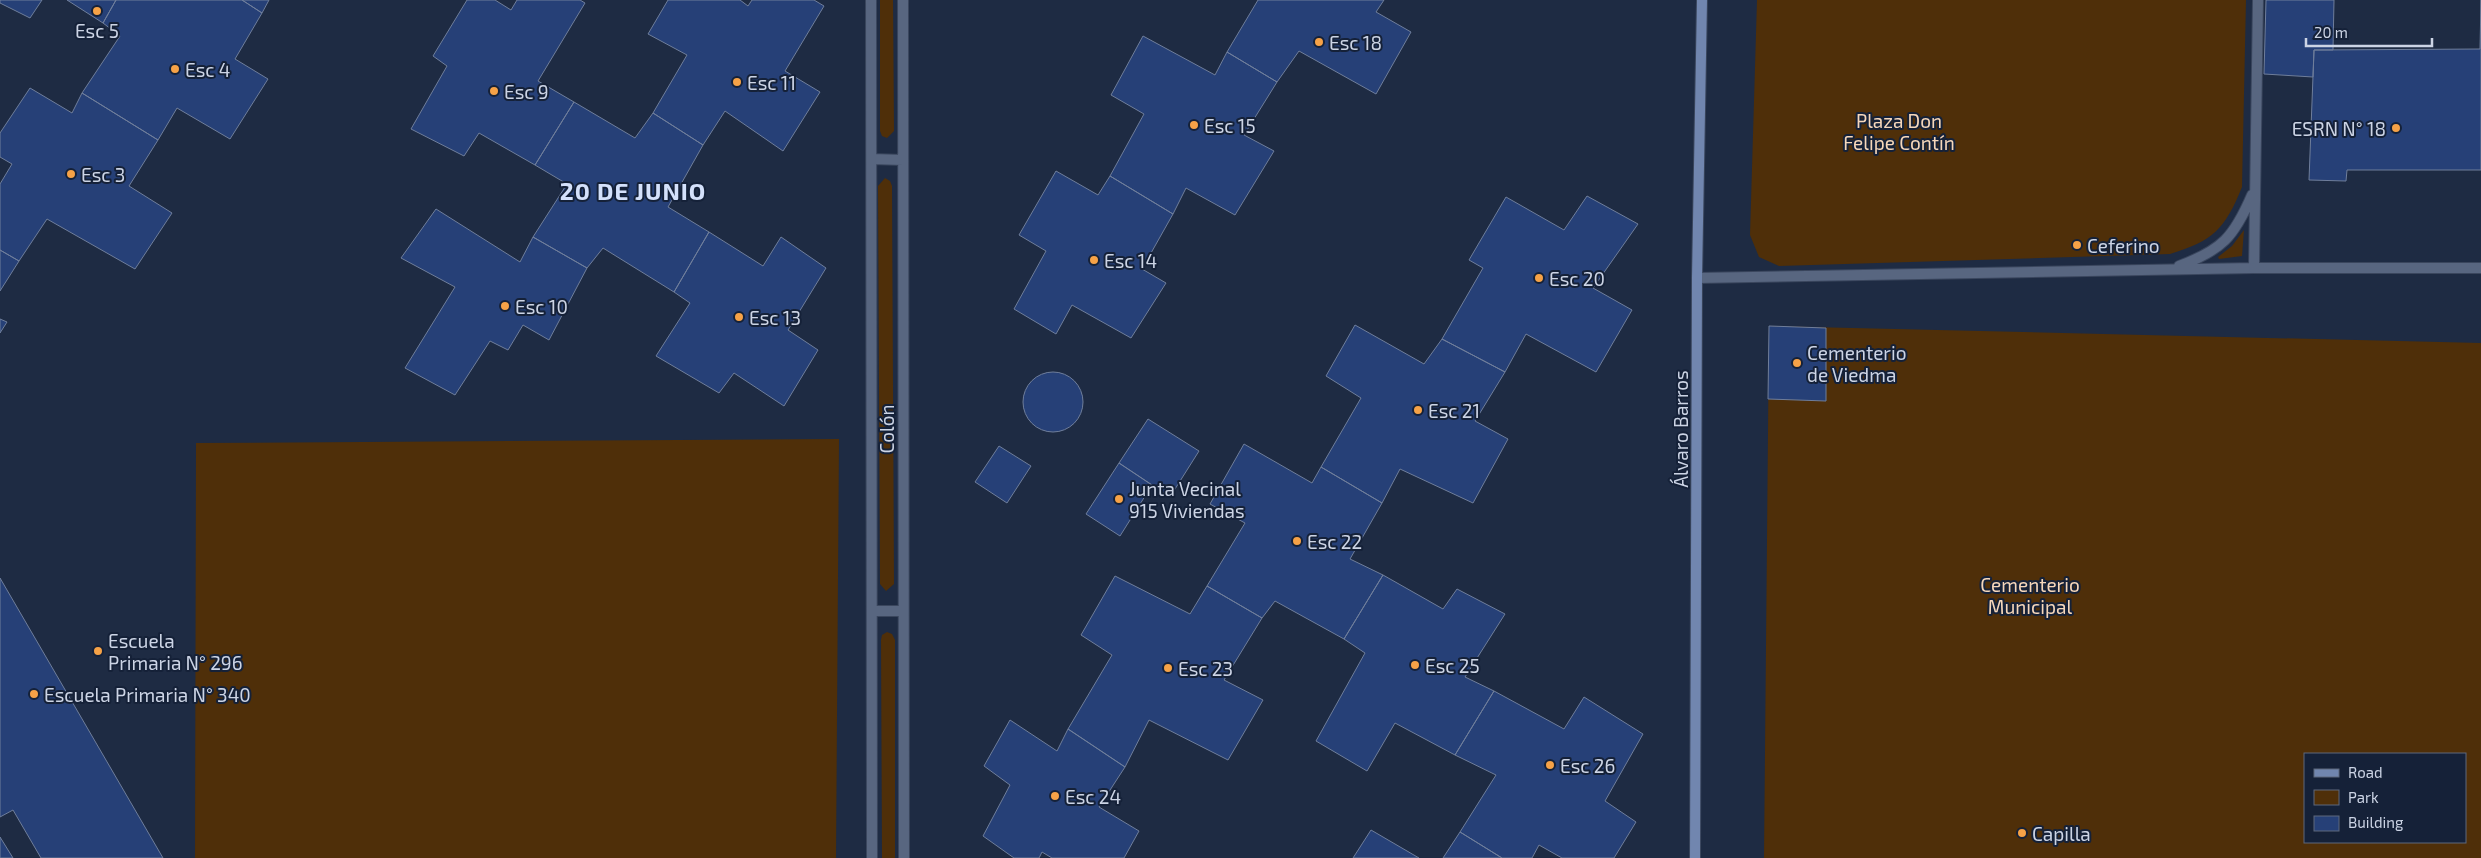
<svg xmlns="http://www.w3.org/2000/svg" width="2481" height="858" viewBox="0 0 2481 858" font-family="'Exo 2',sans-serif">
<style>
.green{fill:#4f2f09;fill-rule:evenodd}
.building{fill:#264077;stroke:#6f7e9b}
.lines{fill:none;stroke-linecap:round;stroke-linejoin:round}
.service-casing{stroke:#3a465d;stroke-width:12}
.minor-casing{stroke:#3a465d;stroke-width:12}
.secondary-casing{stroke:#3a465d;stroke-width:12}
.service{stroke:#586680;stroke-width:10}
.minor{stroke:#586680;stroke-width:10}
.secondary{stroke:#7186af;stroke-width:10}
.poi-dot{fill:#f6a247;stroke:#152138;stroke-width:2}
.labels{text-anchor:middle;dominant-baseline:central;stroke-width:4;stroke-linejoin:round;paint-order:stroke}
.poi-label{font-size:19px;fill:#ccd4e5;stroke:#152138;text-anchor:start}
.park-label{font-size:19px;fill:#f6d7ba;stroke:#152138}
.street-label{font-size:19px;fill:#ccd4e5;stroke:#152138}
.district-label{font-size:24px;font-weight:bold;letter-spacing:1px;fill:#d4e1fb;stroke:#152138}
</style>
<rect width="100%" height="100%" fill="#1e2b43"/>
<!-- green -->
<path class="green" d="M 880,0 L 893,0 L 894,131 L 887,138 L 882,136 L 880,131 Z
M 1757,0 L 2246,0 L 2242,187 C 2225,229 2213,241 2170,254 L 1779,266 L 1759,257 L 1750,235 Z
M 885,178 L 890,181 L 892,186 L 894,584 L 886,591 L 880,584 L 878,186 Z
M 2244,230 L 2242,256 L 2219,259 L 2218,257 L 2232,246 Z
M 1769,326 L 2481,343 L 2481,858 L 1764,858 ZM 2305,754 L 2465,754 L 2465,842 L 2305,842 Z
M 839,439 L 836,858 L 195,858 L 196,443 Z
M 887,632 L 892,634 L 895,640 L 895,858 L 882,858 L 881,640 L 882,635 Z"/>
<!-- building -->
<path class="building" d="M 0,0 L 42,0 L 30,18 L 0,3 Z
M 67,0 L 116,0 L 103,23 Z
M 116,0 L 242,0 L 262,13 L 235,59 L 268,79 L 230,139 L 177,108 L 158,140 L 82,93 L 120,36 L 103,23 Z
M 242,0 L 269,0 L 262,13 Z
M 467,0 L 495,0 L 511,10 L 517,0 L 580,0 L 585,3 L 538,81 L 574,102 L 535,165 L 479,133 L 464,156 L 411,129 L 447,66 L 433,56 Z
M 668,0 L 740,0 L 748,6 L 752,0 L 814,0 L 824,6 L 785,71 L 820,92 L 783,151 L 725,111 L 703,145 L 653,113 L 687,55 L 648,34 Z
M 1258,0 L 1384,0 L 1376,12 L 1411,32 L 1376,94 L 1299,51 L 1277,82 L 1227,52 Z
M 2266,0 L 2334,0 L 2333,50 L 2314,50 L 2313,77 L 2264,74 Z
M 2481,0 L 2481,170 L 2347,170 L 2346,181 L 2309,180 L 2314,50 L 2480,49 Z
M 1143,36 L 1215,75 L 1227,52 L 1277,82 L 1244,135 L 1274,151 L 1235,215 L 1186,188 L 1173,214 L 1110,176 L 1144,114 L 1111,95 Z
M 30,88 L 72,113 L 82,93 L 158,140 L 129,186 L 172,213 L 135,269 L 47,219 L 19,261 L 0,250 L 0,184 L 12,164 L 0,157 L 0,133 Z
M 574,102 L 635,138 L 653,113 L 703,145 L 668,207 L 709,232 L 674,292 L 603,248 L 587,268 L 533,237 L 567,184 L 535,165 Z
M 1056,171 L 1098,195 L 1110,176 L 1173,214 L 1142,269 L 1166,283 L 1131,338 L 1072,305 L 1056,334 L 1014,309 L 1046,251 L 1019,235 Z
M 1587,196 L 1638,224 L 1593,288 L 1632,310 L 1596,372 L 1526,334 L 1505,372 L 1442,339 L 1483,268 L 1469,260 L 1506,197 L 1564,230 Z
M 436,209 L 520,262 L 533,237 L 587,268 L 549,340 L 523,325 L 508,350 L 490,341 L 455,395 L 405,368 L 455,287 L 401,258 Z
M 709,232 L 763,266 L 781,237 L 826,268 L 788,330 L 818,350 L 784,406 L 734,373 L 719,393 L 656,356 L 690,303 L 674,292 Z
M 0,250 L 19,261 L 0,291 Z
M 0,319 L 7,322 L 0,333 Z
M 1355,325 L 1424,364 L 1442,339 L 1505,372 L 1475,421 L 1508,439 L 1473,503 L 1400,469 L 1382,503 L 1321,467 L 1361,398 L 1326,376 Z
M 1769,326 L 1826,328 L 1826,401 L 1768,399 Z
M1023 402a30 30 0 1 1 60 0a30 30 0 1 1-60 0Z
M 1148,419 L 1199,451 L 1170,497 L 1119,463 Z
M 1244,444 L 1312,483 L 1321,467 L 1382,503 L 1350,559 L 1383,575 L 1344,639 L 1275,601 L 1262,618 L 1207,586 L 1245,523 L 1210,504 Z
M 999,446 L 1031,466 L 1007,503 L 975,482 Z
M 1119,463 L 1152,485 L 1120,536 L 1086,514 Z
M 1383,575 L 1443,609 L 1457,589 L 1505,614 L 1465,677 L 1494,691 L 1455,755 L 1395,723 L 1367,771 L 1316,741 L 1365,653 L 1344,639 Z
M 1115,576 L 1190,614 L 1207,586 L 1262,618 L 1224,680 L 1263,700 L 1228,760 L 1149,720 L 1125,767 L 1068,729 L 1112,655 L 1081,635 Z
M 0,578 L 163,858 L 41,858 L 13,810 L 0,817 Z
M 1494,691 L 1564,729 L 1584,697 L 1643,734 L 1605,801 L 1636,822 L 1614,858 L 1562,858 L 1539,845 L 1532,858 L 1502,858 L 1460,832 L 1496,775 L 1455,755 Z
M 1010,720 L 1057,751 L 1068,729 L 1125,767 L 1099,807 L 1139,831 L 1124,858 L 1052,858 L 1042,852 L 1039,858 L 1014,858 L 983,836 L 1010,785 L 984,766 Z
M 1371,830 L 1419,858 L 1353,858 Z
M 1460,832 L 1502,858 L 1443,858 Z
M 0,837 L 13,858 L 0,858 Z"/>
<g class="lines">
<!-- service casing -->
<g class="service-casing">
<path id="service" d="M 2179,266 C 2222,250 2234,237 2252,195
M 1697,278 L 2254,268 L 2258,0"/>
</g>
<!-- minor casing -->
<g class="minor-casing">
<path id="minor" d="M 871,0 L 872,858
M 903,0 L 904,858
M 872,159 L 903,160
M 2254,268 L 2481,268
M 872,611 L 903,611"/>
</g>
<!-- secondary casing -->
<g class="secondary-casing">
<path id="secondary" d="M 1695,858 L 1697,278 L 1702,0"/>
</g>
<!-- service -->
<use href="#service" class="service"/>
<!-- minor -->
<use href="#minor" class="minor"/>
<!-- secondary -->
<use href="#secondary" class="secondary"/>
</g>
<!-- markers -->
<g class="poi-dot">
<circle cx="97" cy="11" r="5"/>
<circle cx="1319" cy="42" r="5"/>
<circle cx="175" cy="69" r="5"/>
<circle cx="737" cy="82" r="5"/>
<circle cx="494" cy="91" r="5"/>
<circle cx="1194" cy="125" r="5"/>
<circle cx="2396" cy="128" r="5"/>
<circle cx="71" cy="174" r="5"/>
<circle cx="2077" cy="245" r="5"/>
<circle cx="1094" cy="260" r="5"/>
<circle cx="1539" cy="278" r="5"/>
<circle cx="505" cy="306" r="5"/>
<circle cx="739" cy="317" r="5"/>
<circle cx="1797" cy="363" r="5"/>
<circle cx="1418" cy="410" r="5"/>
<circle cx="1119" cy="499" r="5"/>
<circle cx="1297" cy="541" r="5"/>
<circle cx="98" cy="651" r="5"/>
<circle cx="1415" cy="665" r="5"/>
<circle cx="1168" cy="668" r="5"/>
<circle cx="34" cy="694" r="5"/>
<circle cx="1550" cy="765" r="5"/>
<circle cx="1055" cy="796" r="5"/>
<circle cx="2022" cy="833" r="5"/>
</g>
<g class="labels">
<!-- poi labels -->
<g class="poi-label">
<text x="97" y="30" text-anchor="middle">Esc 5</text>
<text x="1329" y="42">Esc 18</text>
<text x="185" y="69">Esc 4</text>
<text x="747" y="82">Esc 11</text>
<text x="504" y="91">Esc 9</text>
<text x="1204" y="125">Esc 15</text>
<text x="2386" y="128" text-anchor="end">ESRN N° 18</text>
<text x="81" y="174">Esc 3</text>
<text x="2087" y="245">Ceferino</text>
<text x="1104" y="260">Esc 14</text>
<text x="1549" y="278">Esc 20</text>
<text x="515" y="306">Esc 10</text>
<text x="749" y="317">Esc 13</text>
<text x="1807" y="352">Cementerio<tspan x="1807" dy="22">de Viedma</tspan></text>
<text x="1428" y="410">Esc 21</text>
<text x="1129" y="488">Junta Vecinal<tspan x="1129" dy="22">915 Viviendas</tspan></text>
<text x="1307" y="541">Esc 22</text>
<text x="108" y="640">Escuela<tspan x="108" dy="22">Primaria N° 296</tspan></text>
<text x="1425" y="665">Esc 25</text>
<text x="1178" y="668">Esc 23</text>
<text x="44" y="694">Escuela Primaria N° 340</text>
<text x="1560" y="765">Esc 26</text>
<text x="1065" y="796">Esc 24</text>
<text x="2032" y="833">Capilla</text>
</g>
<!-- park labels -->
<g class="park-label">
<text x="1899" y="120">Plaza Don<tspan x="1899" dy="22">Felipe Contín</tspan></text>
<text x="2030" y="584">Cementerio<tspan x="2030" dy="22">Municipal</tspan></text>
</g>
<!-- street labels -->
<g class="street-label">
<text transform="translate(886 429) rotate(-90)">Colón</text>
<text transform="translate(1680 429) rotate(-90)">Álvaro Barros</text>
</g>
<!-- district labels -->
<g class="district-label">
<text x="633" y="190">20 DE JUNIO</text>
</g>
</g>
<!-- legend -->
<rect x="2304" y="753" width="162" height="90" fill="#152138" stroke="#5e697d"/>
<rect x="2314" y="769" width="25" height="8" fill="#7186af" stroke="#5e697d"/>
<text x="2348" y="778" font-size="15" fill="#ccd4e5">Road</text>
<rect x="2314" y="790" width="25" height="15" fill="#4f2f09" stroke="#5e697d"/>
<text x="2348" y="803" font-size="15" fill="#ccd4e5">Park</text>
<rect x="2314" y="816" width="25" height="15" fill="#264077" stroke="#5e697d"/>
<text x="2348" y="828" font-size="15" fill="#ccd4e5">Building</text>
<!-- scale -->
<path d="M2306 38v8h126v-8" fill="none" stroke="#ccd4e5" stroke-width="2.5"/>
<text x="2314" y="38" font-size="15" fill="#ccd4e5" stroke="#152138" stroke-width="4" paint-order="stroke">20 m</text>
</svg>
